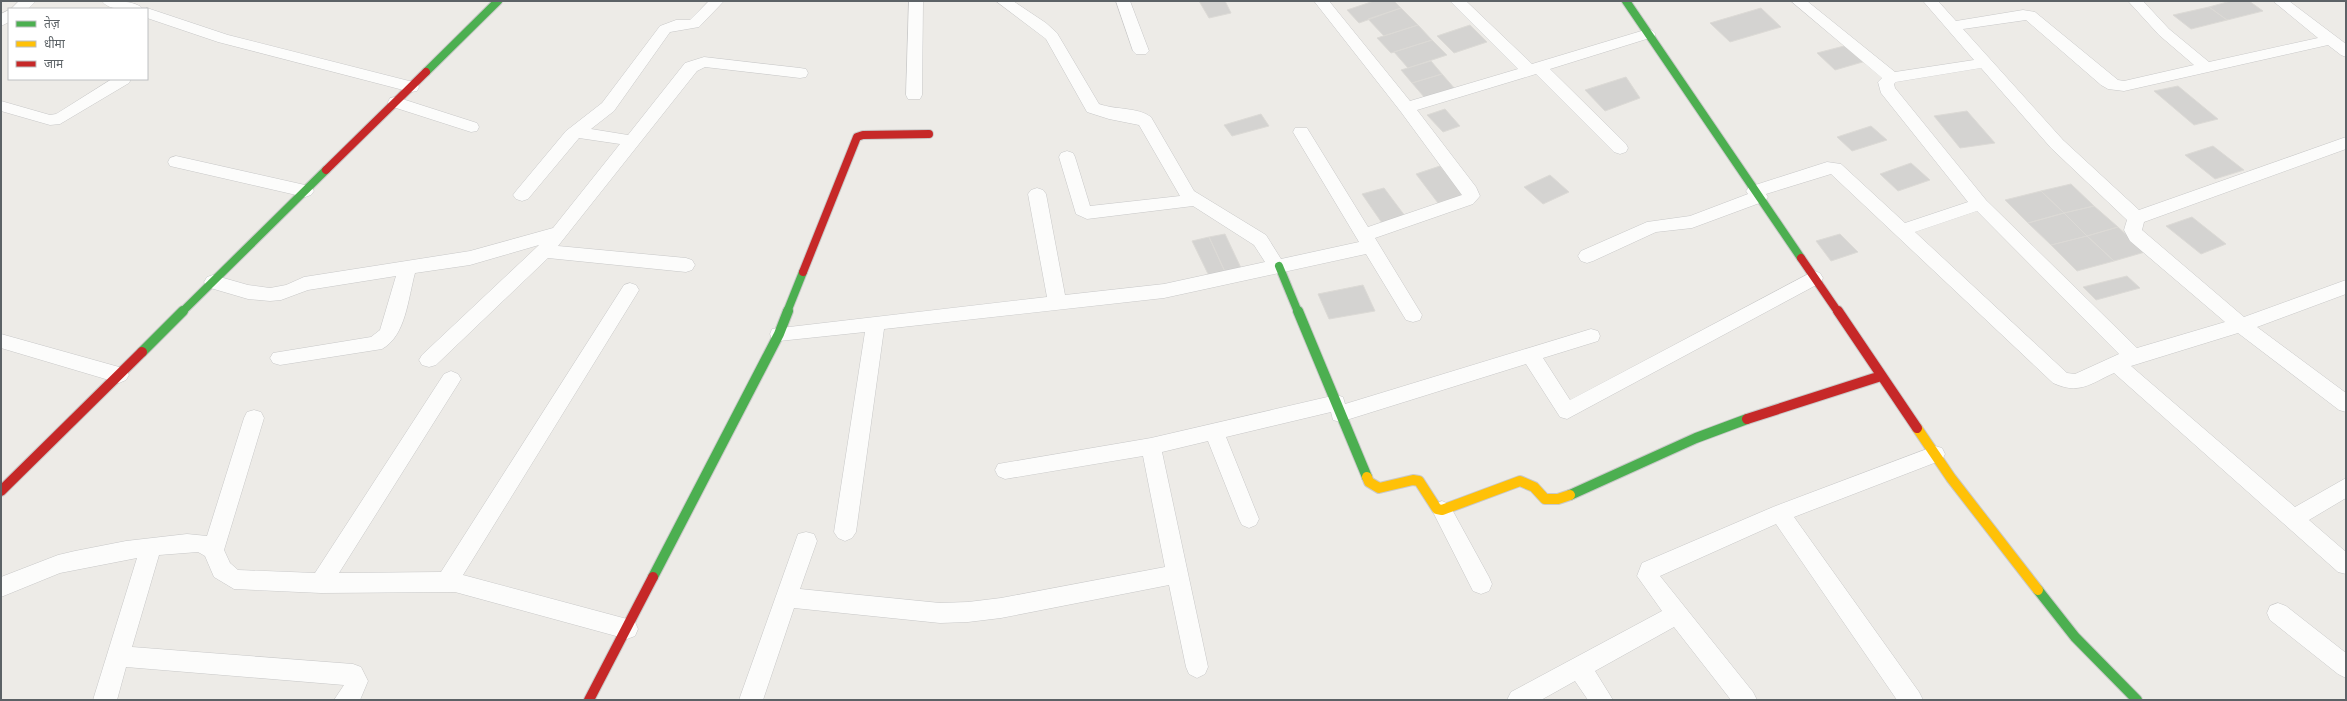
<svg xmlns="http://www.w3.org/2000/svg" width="2347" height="701" viewBox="0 0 2347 701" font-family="'Source Sans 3','Noto Sans Devanagari',sans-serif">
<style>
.building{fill:#d4d3d1;stroke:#dcdad6}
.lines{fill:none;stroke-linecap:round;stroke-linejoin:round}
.street-casing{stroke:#c8c8c8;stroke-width:1}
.fast-far1-casing{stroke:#c9c9c9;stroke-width:10}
.fast-casing{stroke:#c9c9c9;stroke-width:12}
.slow-casing{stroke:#c9c9c9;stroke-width:12}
.jam-far1-casing{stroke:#c9c9c9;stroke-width:10}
.jam-casing{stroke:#c9c9c9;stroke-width:12}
.street{fill:#fcfcfb;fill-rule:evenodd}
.fast-far1{stroke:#4caf50;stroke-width:8}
.fast{stroke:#4caf50;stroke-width:10}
.slow{stroke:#ffc107;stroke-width:10}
.jam-far1{stroke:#c62828;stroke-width:8}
.jam{stroke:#c62828;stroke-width:10}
</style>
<rect width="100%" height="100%" fill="#edebe7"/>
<!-- building -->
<path class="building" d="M 1199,1 L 1225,1 L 1231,13 L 1209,18 Z
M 1374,1 L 1394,1 L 1401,8 L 1359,23 L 1347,10 Z
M 2231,1 L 2249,1 L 2263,11 L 2227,20 L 2209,7 Z
M 2209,7 L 2227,20 L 2191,29 L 2173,15 Z
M 1401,8 L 1418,25 L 1384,36 L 1368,19 Z
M 1761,8 L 1781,27 L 1730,42 L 1710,23 Z
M 1418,25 L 1432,40 L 1391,53 L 1377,38 Z
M 1470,25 L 1487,42 L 1454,53 L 1437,36 Z
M 1432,40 L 1447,55 L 1408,68 L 1394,52 Z
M 1848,45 L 1866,61 L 1835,70 L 1817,53 Z
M 1431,61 L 1442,74 L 1412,83 L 1401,70 Z
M 1442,74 L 1455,89 L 1425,98 L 1412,83 Z
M 1626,77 L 1640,98 L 1605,111 L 1585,90 Z
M 2178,86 L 2218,119 L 2194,125 L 2154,91 Z
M 1445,109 L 1460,126 L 1443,132 L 1427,115 Z
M 1967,111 L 1995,143 L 1960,148 L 1934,116 Z
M 1261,114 L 1269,126 L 1232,136 L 1224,125 Z
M 1871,126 L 1887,140 L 1852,151 L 1837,137 Z
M 2213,146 L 2244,170 L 2215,179 L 2185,155 Z
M 1911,163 L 1930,180 L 1898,191 L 1880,174 Z
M 1440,166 L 1463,195 L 1438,203 L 1416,174 Z
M 1550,175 L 1569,192 L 1543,204 L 1524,187 Z
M 2071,184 L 2094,206 L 2064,213 L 2041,191 Z
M 1384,188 L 1405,216 L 1382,223 L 1362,194 Z
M 2041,191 L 2064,213 L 2028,223 L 2005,200 Z
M 2094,206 L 2118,227 L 2087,236 L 2064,213 Z
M 2064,213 L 2087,236 L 2051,245 L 2028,223 Z
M 2192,217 L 2226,244 L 2201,254 L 2166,226 Z
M 2118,227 L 2145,252 L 2114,261 L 2087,236 Z
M 1225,234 L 1242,270 L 1226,274 L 1209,237 Z
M 1840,234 L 1858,252 L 1831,261 L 1816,241 Z
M 2087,236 L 2114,261 L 2077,271 L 2051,245 Z
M 1209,237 L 1226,274 L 1210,278 L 1192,241 Z
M 2127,276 L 2140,288 L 2096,300 L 2083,287 Z
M 1363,285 L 1375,311 L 1329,319 L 1318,294 Z"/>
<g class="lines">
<!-- street casing -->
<g class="street-casing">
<path id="street" d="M 19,1 L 36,1 L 28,9 L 11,9 Z
M 102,1 C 113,1 136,0 143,9 C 132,9 109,12 102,1 Z
M 709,1 L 724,1 L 699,27 L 670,32 L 614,111 L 591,129 L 628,135 L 685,63 L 704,57 L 800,68 L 806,69 L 808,73 L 806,77 L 800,78 L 705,67 L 697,71 L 558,246 L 686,258 L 692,260 L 695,265 L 692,270 L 686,272 L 548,258 L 436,365 L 429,367 L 422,365 L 419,360 L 422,355 L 539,245 L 470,265 L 415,273 C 408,298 406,336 382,349 L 280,365 L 273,363 L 270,358 L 273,353 L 371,337 L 380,330 L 396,276 L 308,290 L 281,300 L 270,301 L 248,299 L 207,287 L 204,282 L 207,277 L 213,275 L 248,285 L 270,288 L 286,285 L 304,277 L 470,251 L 553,228 L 620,144 L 579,138 L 528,199 L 522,201 L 516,199 L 513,195 L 516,191 L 566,131 L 602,103 L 660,26 L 676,20 L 690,20 Z
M 909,1 L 923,1 L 922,95 L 920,99 L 908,99 L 906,95 Z
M 996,1 L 1013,1 L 1046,23 L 1057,33 L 1099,104 C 1115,110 1138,107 1151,117 L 1194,191 L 1266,235 L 1281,259 L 1359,242 L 1293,132 L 1295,128 L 1307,128 L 1368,227 L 1462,195 L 1401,112 L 1314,1 L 1329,1 L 1410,101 L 1518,69 L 1450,1 L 1466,1 L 1532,64 L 1648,29 L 1653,31 L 1656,34 L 1653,37 L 1550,69 L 1626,144 L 1628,148 L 1626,152 L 1620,154 L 1614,152 L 1536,74 L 1417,110 L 1476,187 L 1480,196 L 1473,204 L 1375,238 L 1422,315 L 1420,320 L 1413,322 L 1406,320 L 1366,254 L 1164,298 L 884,329 L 856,532 L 852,538 L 845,541 L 838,538 L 834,532 L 865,332 L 779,341 L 772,339 L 770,334 L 772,329 L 1047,297 L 1028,194 L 1031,190 L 1037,188 L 1043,190 L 1046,194 L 1065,295 L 1164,284 L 1265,262 L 1254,245 L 1193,206 L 1087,219 L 1076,214 L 1059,157 L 1061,153 L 1067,151 L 1073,153 L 1075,157 L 1090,206 L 1180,196 L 1139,125 L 1109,119 L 1087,112 L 1046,39 Z
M 1116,1 L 1130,1 L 1149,51 L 1146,54 L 1136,54 L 1133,51 Z
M 1791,1 L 1807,1 L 1895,72 L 1974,60 L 1923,1 L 1938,1 L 1956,21 L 2023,10 L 2035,12 L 2118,80 L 2124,81 L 2194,65 L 2159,35 L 2128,1 L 2143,1 L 2169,29 L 2209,62 L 2318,38 L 2273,1 L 2289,1 L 2346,44 L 2346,57 L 2341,55 L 2328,45 L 2124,91 L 2108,89 L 2101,85 L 2026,20 L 1963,29 L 2063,140 L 2139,210 L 2346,137 L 2346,149 L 2144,222 L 2142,230 L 2244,317 L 2346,280 L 2346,294 L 2257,327 L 2346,393 L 2346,412 L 2339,410 L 2238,333 L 2131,366 L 2295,507 L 2346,478 L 2346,498 L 2309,520 L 2346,552 L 2346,574 L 2338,572 L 2114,373 C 2090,384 2079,395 2053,383 L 1831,174 L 1766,194 L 1768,197 L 1765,201 L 1692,228 L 1656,232 L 1593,261 L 1587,263 L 1581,261 L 1578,256 L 1581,251 L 1647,222 L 1690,216 L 1748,194 L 1746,191 L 1749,187 L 1827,162 L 1841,164 L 1905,223 L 1968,202 L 1881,93 L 1878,82 L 1882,78 ZM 1981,68 L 2051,148 L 2127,220 L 2124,230 L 2130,241 L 2225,322 L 2137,348 L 1986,200 L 1895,88 L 1894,84 L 1896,82 ZM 1977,211 L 2119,354 L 2075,374 L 2067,373 L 1915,232 Z
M 147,8 L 228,35 L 417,83 L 419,87 L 417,91 L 411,92 L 218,42 L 147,18 L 147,9 L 145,9 Z
M 9,10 L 9,22 L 1,26 L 1,14 Z
M 112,79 L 131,79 L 129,83 L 60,124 L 50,125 L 1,111 L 1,101 L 50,115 L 56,114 Z
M 396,97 L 477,123 L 479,127 L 477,131 L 471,132 L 390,106 L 388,102 L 390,98 Z
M 176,156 L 305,185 L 311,187 L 314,191 L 311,195 L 305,197 L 170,166 L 168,162 L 170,158 Z
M 1814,271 L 1820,273 L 1823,278 L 1820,283 L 1567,419 L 1560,417 L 1526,364 L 1340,422 L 1333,420 L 1331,412 L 1226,437 L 1259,519 L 1256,525 L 1249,528 L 1242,525 L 1239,519 L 1208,441 L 1162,452 L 1208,667 L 1205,674 L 1197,678 L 1189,674 L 1186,667 L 1169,585 L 1001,618 L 968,622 L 940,623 L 794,608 L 763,700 L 739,700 L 798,534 L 806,532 L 814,534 L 817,541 L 800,589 L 940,603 L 968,602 L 1001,598 L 1165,567 L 1143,456 L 1005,479 L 998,476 L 995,470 L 998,464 L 1151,438 L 1336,395 L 1343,397 L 1345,404 L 1591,329 L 1598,331 L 1600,336 L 1598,341 L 1543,358 L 1570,400 Z
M 630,283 L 636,285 L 639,290 L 636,295 L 463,575 L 627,619 L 635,622 L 638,629 L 635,636 L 627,639 L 455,592 L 321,593 L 234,589 L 214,577 L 205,556 L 198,552 L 159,555 L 132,647 L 353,664 L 361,667 L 368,681 L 360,700 L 334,700 L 344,685 L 126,667 L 117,700 L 93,700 L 137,558 L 60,573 L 1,597 L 1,577 L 58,555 L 75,551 L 126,541 L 187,534 L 207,536 L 244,418 L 247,412 L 254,410 L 261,412 L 264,418 L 224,550 L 230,563 L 238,570 L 315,573 L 444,374 L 451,371 L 458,374 L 461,379 L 458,384 L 339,573 L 441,572 L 624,285 Z
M 1,334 L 119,367 L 126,370 L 129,375 L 126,380 L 119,383 L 1,348 Z
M 1935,446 L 1942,448 L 1945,454 L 1942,460 L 1794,517 L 1919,692 L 1923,700 L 1897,700 L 1776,524 L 1660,576 L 1753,692 L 1757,700 L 1731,700 L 1674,627 L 1595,671 L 1613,700 L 1588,700 L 1575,681 L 1541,700 L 1507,700 L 1511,692 L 1662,611 L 1637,576 L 1642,563 L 1773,507 Z
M 1442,501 L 1449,504 L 1489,577 L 1492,584 L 1489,591 L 1481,594 L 1473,591 L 1432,510 L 1435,504 Z
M 2278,603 L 2286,606 L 2346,653 L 2346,678 L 2338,674 L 2270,620 L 2267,613 L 2270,606 Z"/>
</g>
<!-- fast-far1 casing -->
<g class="fast-far1-casing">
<path id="fast-far1" d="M 1626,1 L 1801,258
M 426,72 L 498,1
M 1279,266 L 1298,312
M 182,312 L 326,170
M 787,312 L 803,272"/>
</g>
<!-- fast casing -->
<g class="fast-casing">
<path id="fast" d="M 1298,311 L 1367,477
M 142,352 L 183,311
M 1570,495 L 1696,438 L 1747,419
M 653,577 L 779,334 L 788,311
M 2038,590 L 2075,637 L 2137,700"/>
</g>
<!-- slow casing -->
<g class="slow-casing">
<path id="slow" d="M 1917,428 L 1951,478 L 2038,590
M 1367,477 L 1369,482 L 1379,488 L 1413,480 L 1419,481 L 1437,509 L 1442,510 L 1520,481 L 1534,487 L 1545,499 L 1558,499 L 1570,495"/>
</g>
<!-- jam-far1 casing -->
<g class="jam-far1-casing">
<path id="jam-far1" d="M 326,170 L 426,72
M 1801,258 L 1838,312
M 803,272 L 857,137 L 863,135 L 929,134"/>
</g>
<!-- jam casing -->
<g class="jam-casing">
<path id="jam" d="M 1838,311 L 1917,428
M 1747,419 L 1881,376
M 1,491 L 142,352
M 589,700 L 653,577"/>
</g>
<!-- street -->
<use href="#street" class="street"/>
<!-- fast-far1 -->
<use href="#fast-far1" class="fast-far1"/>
<!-- fast -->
<use href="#fast" class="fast"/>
<!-- slow -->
<use href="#slow" class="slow"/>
<!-- jam-far1 -->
<use href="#jam-far1" class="jam-far1"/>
<!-- jam -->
<use href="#jam" class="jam"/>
</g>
<!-- border -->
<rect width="2347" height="701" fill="none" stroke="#5c6266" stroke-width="4"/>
<!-- legend -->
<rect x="8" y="8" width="140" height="72" fill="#ffffff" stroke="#bec0c2"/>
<rect x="16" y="21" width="20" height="6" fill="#4caf50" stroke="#bec0c2"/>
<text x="44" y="28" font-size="12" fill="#5c6266">तेज़</text>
<rect x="16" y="41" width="20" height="6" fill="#ffc107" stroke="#bec0c2"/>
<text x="44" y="48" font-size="12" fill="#5c6266">धीमा</text>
<rect x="16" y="61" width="20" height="6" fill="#c62828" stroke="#bec0c2"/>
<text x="44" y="68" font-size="12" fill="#5c6266">जाम</text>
</svg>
